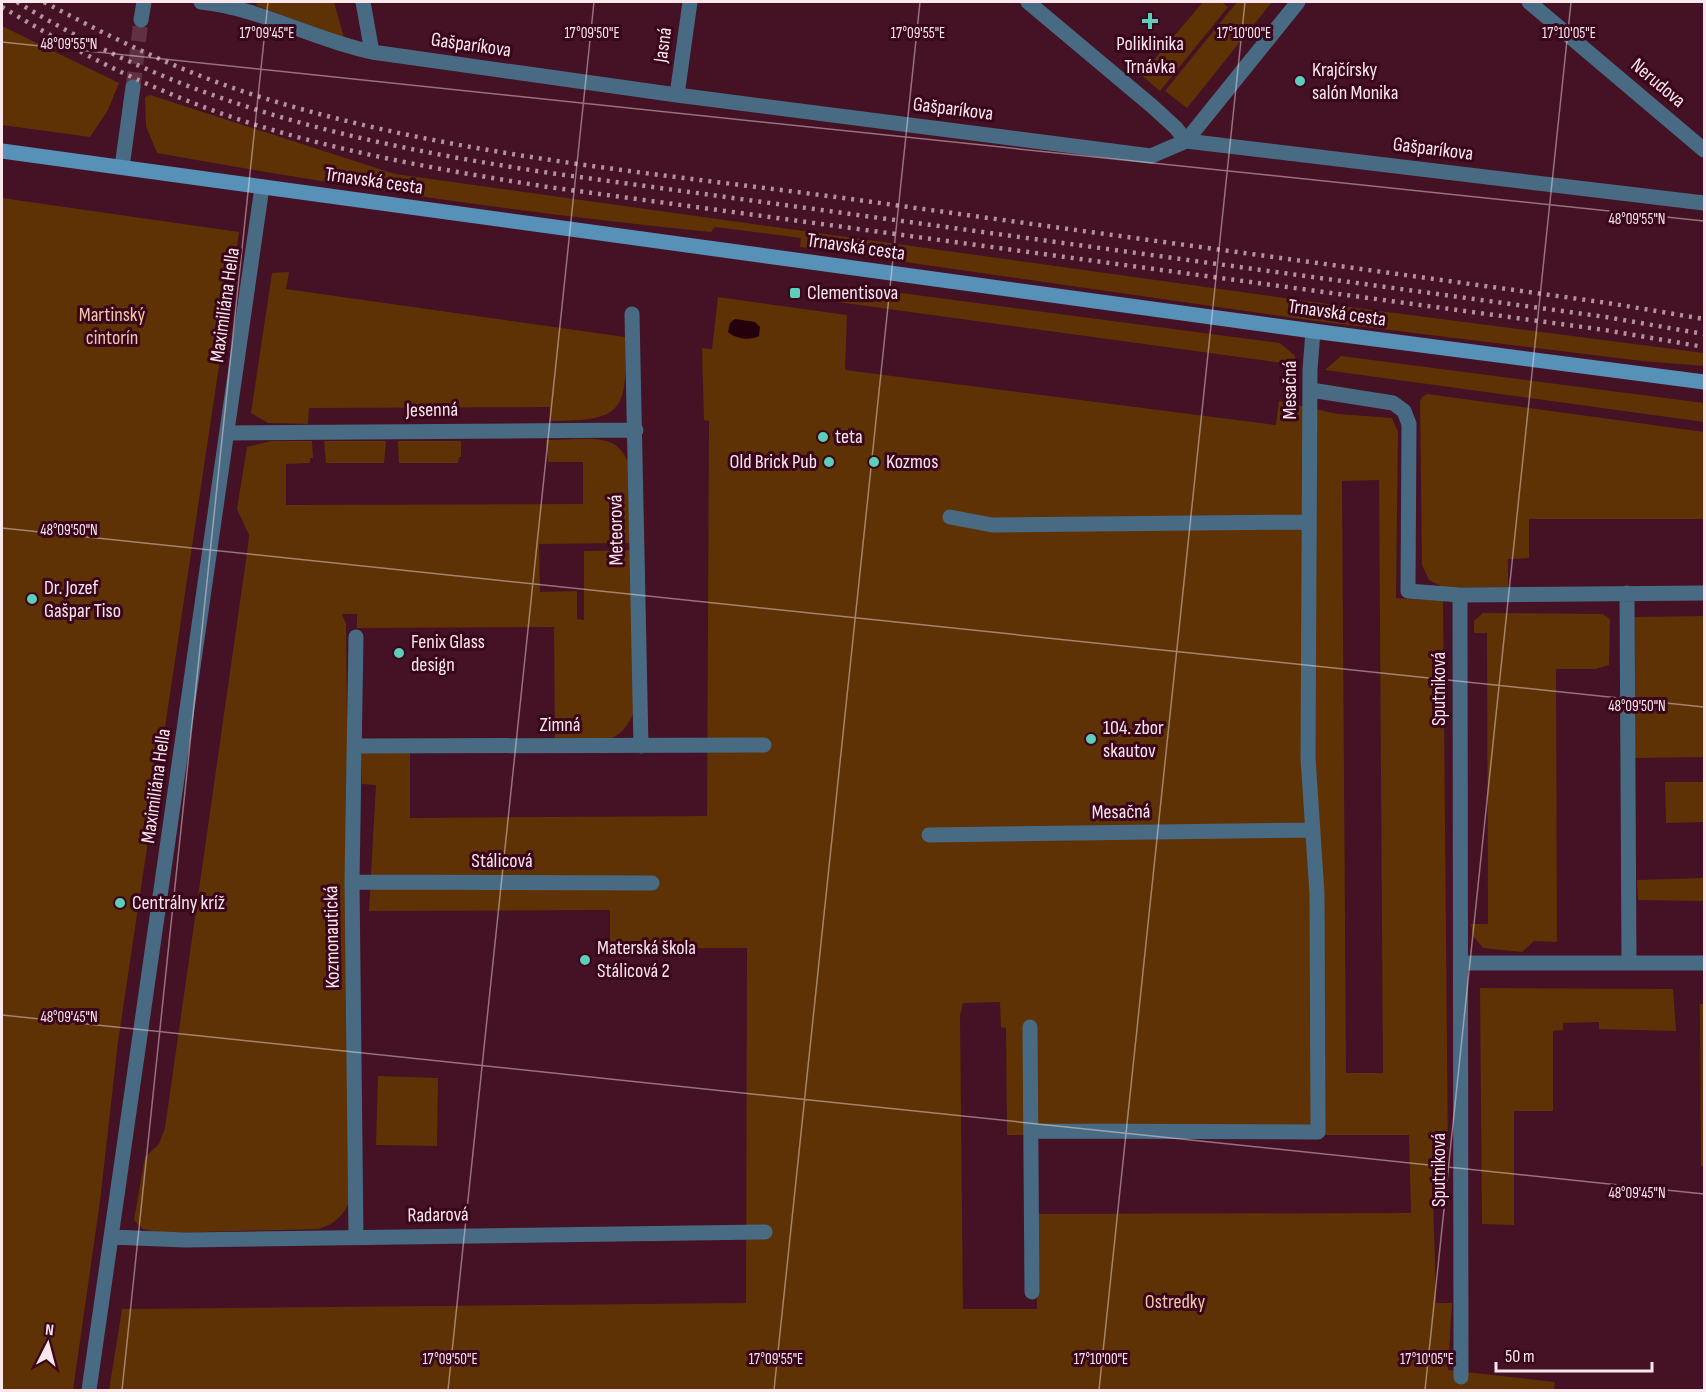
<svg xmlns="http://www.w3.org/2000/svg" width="1706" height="1392" viewBox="0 0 1706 1392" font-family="'Sofia Sans Condensed',sans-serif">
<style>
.green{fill:#5e3204;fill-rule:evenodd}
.water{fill:#24000d}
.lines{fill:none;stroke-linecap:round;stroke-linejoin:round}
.street-tunnel{stroke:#603143;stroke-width:15;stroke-dasharray:15 8;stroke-linecap:butt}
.street{stroke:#486b83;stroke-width:15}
.secondary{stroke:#5791b8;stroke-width:15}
.rail{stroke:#b3929d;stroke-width:4.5;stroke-dasharray:3 6;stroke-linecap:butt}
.ticks{fill:none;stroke:#fce7ed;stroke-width:1.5;stroke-opacity:0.45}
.poi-dot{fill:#5dceb9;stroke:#39061c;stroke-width:2}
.labels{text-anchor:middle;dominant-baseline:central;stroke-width:6;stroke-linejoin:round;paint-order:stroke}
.poi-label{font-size:20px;fill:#fce7ed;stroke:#39061c;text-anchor:start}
.street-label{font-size:20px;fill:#fce7ed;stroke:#39061c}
.park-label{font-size:20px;fill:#f1c9aa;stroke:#39061c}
.ticks-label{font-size:15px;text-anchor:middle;fill:#fce7ed;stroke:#39061c;stroke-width:6;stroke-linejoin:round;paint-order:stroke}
</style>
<rect width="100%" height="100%" fill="#441125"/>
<!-- green -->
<path class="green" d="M 261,2 L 334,2 L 344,38 L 255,5 Z
M 1203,2 L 1222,2 L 1228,7 L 1160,91 L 1141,75 Z
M 1237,2 L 1272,2 L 1187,108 L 1165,91 Z
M 2,26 L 119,83 L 108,110 L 90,137 L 2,125 Z
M 150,95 L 395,174 L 1364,309 L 1704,353 L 1704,366 L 1642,361 L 1308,320 L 800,247 L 801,238 L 715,227 L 711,232 C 525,214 340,186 157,153 L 146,126 L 145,97 Z
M 2,198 L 239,232 L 118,1042 L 100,1201 L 73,1390 L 2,1390 Z
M 289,272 L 286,289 L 625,337 C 627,409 626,421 550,421 L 550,407 L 309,408 L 308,424 L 268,423 L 251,413 L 272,273 Z
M 848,286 L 1280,343 L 1295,356 L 1298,365 L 830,301 L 830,292 L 847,294 Z
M 718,297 L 847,315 L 845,370 L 1276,425 L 1279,401 L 1338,414 L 1392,418 L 1398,432 L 1396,598 L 1443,601 L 1448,1160 L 1432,1161 L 1436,1303 L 1452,1303 L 1448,1370 L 1555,1382 L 1554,1390 L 109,1390 L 122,1309 L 746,1303 L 747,948 L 610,948 L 610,910 L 369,911 L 376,785 L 362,784 L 362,751 L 410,751 L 410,818 L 707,816 L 709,421 L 704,420 L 702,348 L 712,349 ZM 1379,480 L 1383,1073 L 1346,1073 L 1342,481 ZM 1000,1002 L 1001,1027 L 1006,1028 L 1007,1135 L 1409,1135 L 1411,1213 L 1037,1214 L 1037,1309 L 963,1309 L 960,1016 L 963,1003 Z
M 1341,356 L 1704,403 L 1704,422 L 1325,370 Z
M 1427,394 L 1704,432 L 1704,519 L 1529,519 L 1529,558 L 1508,559 L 1508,587 L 1443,587 L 1429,580 L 1422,565 L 1420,402 L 1422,397 Z
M 546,440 C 564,440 584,437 602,440 C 643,446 633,513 633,543 L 539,544 L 540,592 L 577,591 L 577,619 L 584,620 L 584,551 L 633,550 L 635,708 C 622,750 591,742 555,742 L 554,627 L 357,628 L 357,614 L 342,614 L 346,624 L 352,1196 C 345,1213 337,1224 318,1229 L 161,1233 L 143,1229 L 134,1220 L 145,1157 L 159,1144 L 165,1128 L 248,546 L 249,535 L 237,509 L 247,447 L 271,441 L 312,441 L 313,458 L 310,458 L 310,463 L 286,464 L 286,505 L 583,504 L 583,462 L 548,462 Z
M 324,441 L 386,441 L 384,463 L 326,463 Z
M 398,441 L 461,441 L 461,457 L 459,457 L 458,463 L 399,463 Z
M 1483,613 L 1603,614 L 1610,619 L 1609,665 L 1595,669 L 1556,669 L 1557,942 L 1534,941 L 1522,952 L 1483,948 L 1473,936 L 1471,924 L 1488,924 L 1487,633 L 1474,633 L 1474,621 Z
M 1704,616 L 1704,757 L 1635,758 L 1635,617 Z
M 1665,782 L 1704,782 L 1704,822 L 1666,823 Z
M 1704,878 L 1704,911 L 1703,901 L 1638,900 L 1637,880 Z
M 1480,988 L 1673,989 L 1676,1031 L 1599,1029 L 1599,1022 L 1563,1023 L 1563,1030 L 1553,1031 L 1553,1111 L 1514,1111 L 1514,1225 L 1482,1224 Z
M 1700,1004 L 1704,1004 L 1704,1166 L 1701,1166 Z
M 378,1076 L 438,1078 L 437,1146 L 376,1145 Z"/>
<!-- water -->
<path class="water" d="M 735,319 L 755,322 L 760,327 L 759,336 C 750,341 736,339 728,332 L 730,323 Z"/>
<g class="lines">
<!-- street-tunnel -->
<path class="street-tunnel" d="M 133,87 L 141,20"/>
<!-- street -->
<path class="street" d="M 201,2 C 260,8 314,40 372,52 L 677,95 L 1151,156 L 1186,141 L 1704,203
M 363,2 L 372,52
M 1028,2 L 1152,106 L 1176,128 L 1186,141
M 1529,2 L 1704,150
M 141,20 L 144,2
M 677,95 L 690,2
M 1186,141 L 1298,2
M 122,167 L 133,87
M 632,314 L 641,746
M 1311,390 L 1393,403 L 1404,411 L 1409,424 L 1408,591 L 1460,595 L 1704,593
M 228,433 L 636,430
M 950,517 L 992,525 L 1309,522
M 1627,593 L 1629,963
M 1460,595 L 1461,1377
M 356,637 L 352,882 L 356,1237
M 356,746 L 764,745
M 929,835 L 1313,830
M 352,882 L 652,883
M 1461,963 L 1704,963
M 1030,1027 L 1032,1292
M 1031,1131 L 1318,1132 L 1317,894 L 1308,758 L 1310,370 L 1313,331
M 111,1237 L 185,1240 L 765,1232
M 89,1390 L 262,187"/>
<!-- secondary -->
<path class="secondary" d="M 2,151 L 1313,331 L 1704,382"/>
<!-- rail -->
<path class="rail" d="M 17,2 C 186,105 357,144 550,173 L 1606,317 L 1704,334
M 44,2 C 108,36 173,68 242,91 C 435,155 649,172 851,199 C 1103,234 1356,268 1608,303 L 1704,319
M 2,7 C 52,37 104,66 159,89 C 283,143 416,166 548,187 L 1605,330 L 1704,347"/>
</g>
<!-- ticks -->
<path class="ticks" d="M 2,42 L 1704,221M 2,528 L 1704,707M 2,1015 L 1704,1194M 122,1390 L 268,2M 448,1390 L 594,2M 774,1390 L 920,2M 1099,1390 L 1245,2M 1425,1390 L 1571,2"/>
<!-- markers -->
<g class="poi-dot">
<path d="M1147 12h6v6h6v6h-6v6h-6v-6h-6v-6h6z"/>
<circle cx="1300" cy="81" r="6"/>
<rect x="789" y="287" width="12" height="12" rx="3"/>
<circle cx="823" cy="437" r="6"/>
<circle cx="829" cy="462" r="6"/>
<circle cx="874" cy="462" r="6"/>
<circle cx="32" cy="599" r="6"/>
<circle cx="399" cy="653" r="6"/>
<circle cx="1091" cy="739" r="6"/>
<circle cx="120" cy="903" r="6"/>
<circle cx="585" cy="960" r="6"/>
</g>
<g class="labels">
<!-- poi labels -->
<g class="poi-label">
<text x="1150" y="44" text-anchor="middle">Poliklinika<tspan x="1150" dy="23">Trnávka</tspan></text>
<text x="1312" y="70">Krajčírsky<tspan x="1312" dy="23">salón Monika</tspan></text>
<text x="807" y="293">Clementisova</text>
<text x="835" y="437">teta</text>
<text x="817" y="462" text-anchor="end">Old Brick Pub</text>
<text x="886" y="462">Kozmos</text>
<text x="44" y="588">Dr. Jozef<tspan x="44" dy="23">Gašpar Tiso</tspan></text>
<text x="411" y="642">Fenix Glass<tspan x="411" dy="23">design</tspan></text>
<text x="1103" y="728">104. zbor<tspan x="1103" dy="23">skautov</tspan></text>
<text x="132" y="903">Centrálny kríž</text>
<text x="597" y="948">Materská škola<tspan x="597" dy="23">Stálicová 2</tspan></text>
</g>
<!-- street labels -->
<g class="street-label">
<text transform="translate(471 45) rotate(8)">Gašparíkova</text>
<text transform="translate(663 45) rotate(-82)">Jasná</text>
<text transform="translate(1658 83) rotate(40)">Nerudova</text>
<text transform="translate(953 109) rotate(7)">Gašparíkova</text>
<text transform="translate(1433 149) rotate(7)">Gašparíkova</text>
<text transform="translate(374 181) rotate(8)">Trnavská cesta</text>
<text transform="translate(856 247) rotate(8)">Trnavská cesta</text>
<text transform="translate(225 305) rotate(-82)">Maximiliána Hella</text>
<text transform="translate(1337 313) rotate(8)">Trnavská cesta</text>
<text transform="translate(1290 390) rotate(-90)">Mesačná</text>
<text transform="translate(432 410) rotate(-1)">Jesenná</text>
<text transform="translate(616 530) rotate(-91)">Meteorová</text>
<text transform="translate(1439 689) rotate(-90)">Sputniková</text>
<text x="560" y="725">Zimná</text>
<text transform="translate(156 786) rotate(-82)">Maximiliána Hella</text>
<text transform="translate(1121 812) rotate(-1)">Mesačná</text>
<text x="502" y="861">Stálicová</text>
<text transform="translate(332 937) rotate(-91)">Kozmonautická</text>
<text transform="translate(1439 1170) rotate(-90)">Sputniková</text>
<text transform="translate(438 1215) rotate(-1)">Radarová</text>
</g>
<!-- park labels -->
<g class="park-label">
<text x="112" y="315">Martinský<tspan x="112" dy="23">cintorín</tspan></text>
<text x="1175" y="1302">Ostredky</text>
</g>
</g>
<g class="ticks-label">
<text x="267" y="38">17°09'45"E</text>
<text x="592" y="38">17°09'50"E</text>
<text x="918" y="38">17°09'55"E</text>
<text x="1244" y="38">17°10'00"E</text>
<text x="1569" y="38">17°10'05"E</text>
<text x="69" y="49">48°09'55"N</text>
<text x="1637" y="224">48°09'55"N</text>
<text x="69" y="535">48°09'50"N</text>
<text x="1637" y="711">48°09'50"N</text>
<text x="69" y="1022">48°09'45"N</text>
<text x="1637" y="1198">48°09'45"N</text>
<text x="450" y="1364">17°09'50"E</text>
<text x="776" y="1364">17°09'55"E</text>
<text x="1101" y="1364">17°10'00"E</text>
<text x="1427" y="1364">17°10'05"E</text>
</g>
<!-- border -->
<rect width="1706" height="1392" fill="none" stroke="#fce7ed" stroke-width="6"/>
<!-- north arrow -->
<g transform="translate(48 1344) rotate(6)" stroke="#39061c" stroke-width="4.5" paint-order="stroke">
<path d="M0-4.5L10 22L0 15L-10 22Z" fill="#fce7ed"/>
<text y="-9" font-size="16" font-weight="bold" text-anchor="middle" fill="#fce7ed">N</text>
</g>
<!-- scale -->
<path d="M1496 1362v9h156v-9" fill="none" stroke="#fce7ed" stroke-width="3"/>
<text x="1505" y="1362" font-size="18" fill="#fce7ed" stroke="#39061c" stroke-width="4.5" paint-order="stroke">50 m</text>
</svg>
